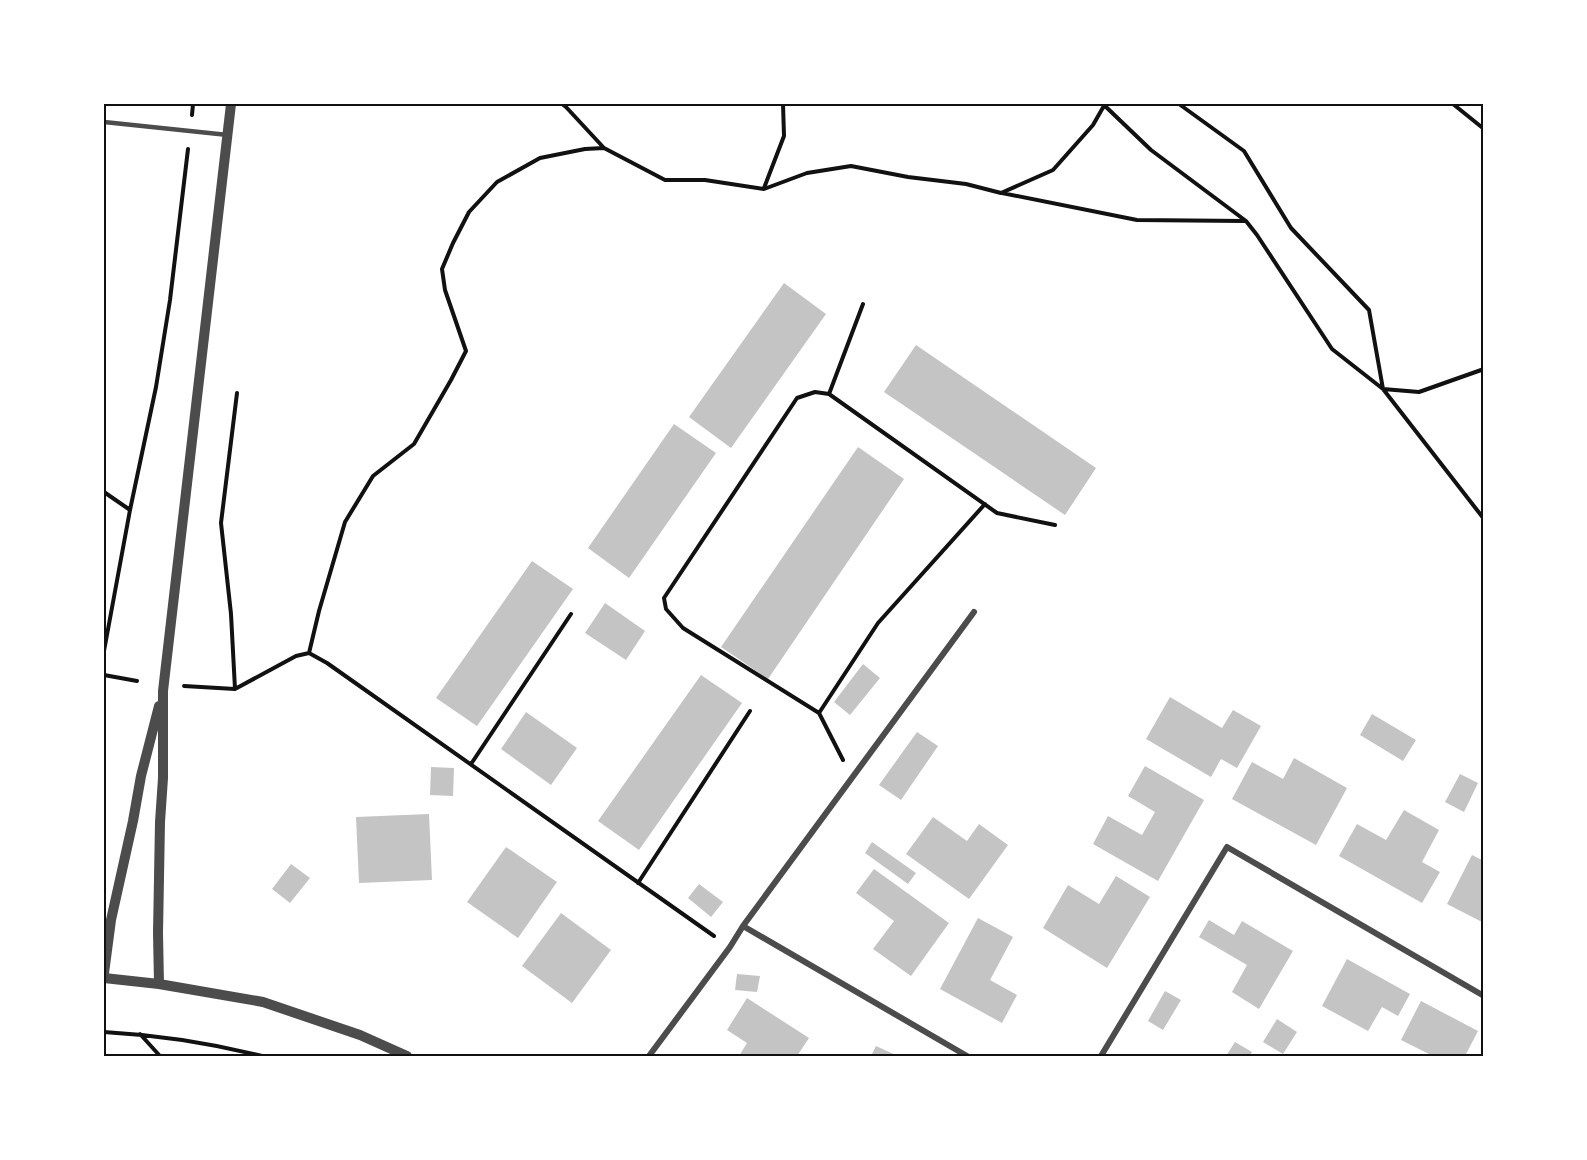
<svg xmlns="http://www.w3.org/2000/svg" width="1587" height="1160" viewBox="0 0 1587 1160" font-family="'Fira Sans',sans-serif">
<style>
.building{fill:#c4c4c4}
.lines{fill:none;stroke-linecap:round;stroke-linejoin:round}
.path{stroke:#111;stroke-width:4}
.service{stroke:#4c4c4c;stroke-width:4.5}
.minor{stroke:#4c4c4c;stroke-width:6}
.tertiary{stroke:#4c4c4c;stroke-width:10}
.neatline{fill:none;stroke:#111;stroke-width:2}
</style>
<rect width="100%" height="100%" fill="#fff"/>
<!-- building -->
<path class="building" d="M 784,283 L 826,314 L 731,448 L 689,417 Z
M 916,345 L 1096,468 L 1065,515 L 884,392 Z
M 674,424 L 716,453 L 629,578 L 588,548 Z
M 858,447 L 904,479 L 768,679 L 721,647 Z
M 532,561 L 573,589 L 477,726 L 436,698 Z
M 605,603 L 645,631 L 626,660 L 585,633 Z
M 863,664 L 880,678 L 850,715 L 834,702 Z
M 701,675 L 742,703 L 639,850 L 598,821 Z
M 1170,697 L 1222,728 L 1233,710 L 1261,726 L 1237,768 L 1221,759 L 1211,777 L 1146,739 Z
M 526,712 L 577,748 L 551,785 L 501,749 Z
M 1372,714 L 1416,740 L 1403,761 L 1360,735 Z
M 917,732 L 938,746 L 901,800 L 879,785 Z
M 1294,758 L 1347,788 L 1316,845 L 1232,799 L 1252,762 L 1283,779 Z
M 1145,766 L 1204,800 L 1158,881 L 1093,844 L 1108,816 L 1142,835 L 1155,812 L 1128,796 Z
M 431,767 L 454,768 L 453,796 L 430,795 Z
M 1460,774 L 1478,783 L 1464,812 L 1445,802 Z
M 1404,810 L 1439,830 L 1422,862 L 1440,872 L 1422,903 L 1339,856 L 1357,824 L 1386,840 Z
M 429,814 L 432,880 L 359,883 L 356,817 Z
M 933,817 L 967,841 L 979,824 L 1008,845 L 969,899 L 906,854 Z
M 872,842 L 916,873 L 908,884 L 865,853 Z
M 506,847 L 557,882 L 518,938 L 467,902 Z
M 1472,855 L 1484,861 L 1484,923 L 1447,904 Z
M 291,864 L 310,878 L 290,903 L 272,889 Z
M 874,869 L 949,923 L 911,976 L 873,949 L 894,921 L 856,893 Z
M 1116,876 L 1150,897 L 1107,968 L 1043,928 L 1068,885 L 1099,904 Z
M 699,884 L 723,902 L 711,917 L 688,898 Z
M 561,913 L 611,950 L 572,1003 L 522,966 Z
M 978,918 L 1013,937 L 990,980 L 1017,995 L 1002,1023 L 940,989 Z
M 1209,920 L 1234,935 L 1242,921 L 1293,951 L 1259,1009 L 1232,992 L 1247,965 L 1199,937 Z
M 1347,959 L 1410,994 L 1398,1016 L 1382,1007 L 1368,1031 L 1322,1006 Z
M 737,974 L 760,976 L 757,992 L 735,990 Z
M 1165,991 L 1181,1000 L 1163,1030 L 1148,1021 Z
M 747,998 L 809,1038 L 797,1056 L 739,1056 L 747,1043 L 727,1030 Z
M 1421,1001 L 1478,1031 L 1465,1056 L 1433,1056 L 1401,1040 Z
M 1277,1019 L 1297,1032 L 1283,1054 L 1263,1042 Z
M 1235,1042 L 1252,1052 L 1250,1056 L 1226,1056 Z
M 876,1046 L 898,1056 L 871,1056 Z"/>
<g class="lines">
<!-- path -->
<path class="path" d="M 562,104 L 566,107 L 604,148 L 665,180 L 705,180 L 764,189 L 807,173 L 851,166 L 908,177 L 966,184 L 1001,193 L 1053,170 L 1093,125 L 1105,104
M 1179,104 L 1244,151 L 1291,228 L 1369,310 L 1383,389 L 1419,392 L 1484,369
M 1453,104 L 1484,129
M 1105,106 L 1151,150 L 1246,221 L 1257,235 L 1332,349 L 1383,389 L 1484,519
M 192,115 L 193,104
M 764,188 L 784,136 L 783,104
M 1002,193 L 1137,220 L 1244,221
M 829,394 L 863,304
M 104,492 L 130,510
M 104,651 L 130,510 L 156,387 L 170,300 L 188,149
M 309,653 L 319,611 L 345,522 L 373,476 L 414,444 L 451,380 L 466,351 L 445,290 L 442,269 L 453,243 L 469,212 L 497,182 L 540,158 L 585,149 L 604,148
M 104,675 L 137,681
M 184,686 L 235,689 L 296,656 L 309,653 L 327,663 L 714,936
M 235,689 L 231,614 L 221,523 L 237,393
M 819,713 L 878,623 L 985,504
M 843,760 L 819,713 L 683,628 L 666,609 L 664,598 L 797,398 L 815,392 L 829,394 L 997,513 L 1055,525
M 471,764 L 571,614
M 638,883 L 750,711
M 104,1032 C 157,1035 210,1043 262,1056
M 140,1034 L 160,1056"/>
<!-- service -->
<path class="service" d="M 104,122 L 228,135"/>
<!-- minor -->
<path class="minor" d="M 743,926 L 974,612
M 649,1056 L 730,947 L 743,926 L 967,1056
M 1101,1056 L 1227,847 L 1484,996"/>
<!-- tertiary -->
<path class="tertiary" d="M 104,973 L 111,920 L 133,821 L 141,776 L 159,706
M 104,978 L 159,984 L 263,1002 L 360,1035 L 407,1056
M 159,984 L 158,933 L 160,822 L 163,778 L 163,691 L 231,104"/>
</g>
<!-- border -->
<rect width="1587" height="1160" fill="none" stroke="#ffffff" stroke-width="210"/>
<rect x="105" y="105" width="1377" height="950" class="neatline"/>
</svg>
